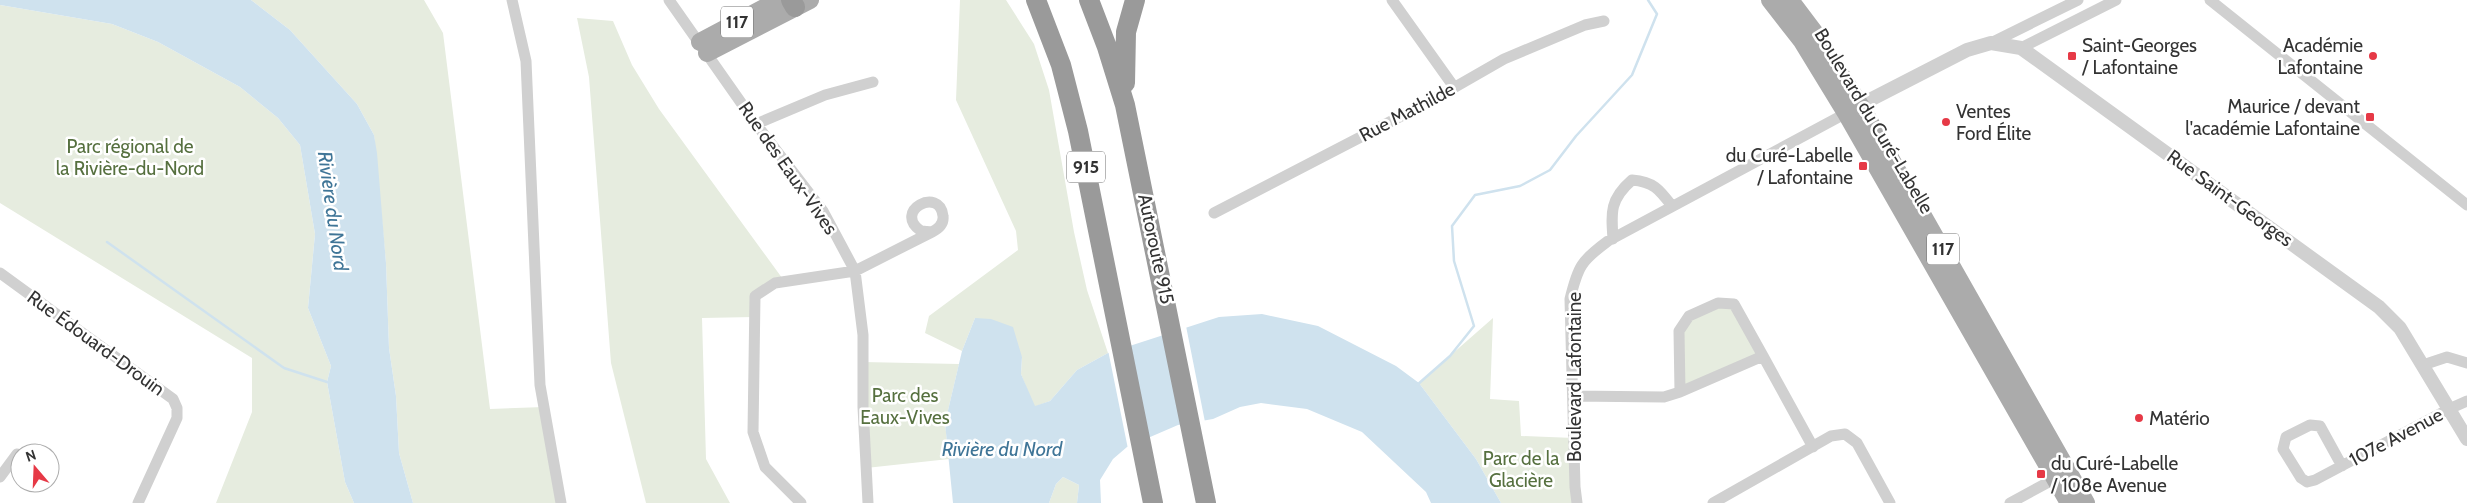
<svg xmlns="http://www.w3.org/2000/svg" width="2467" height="503" viewBox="0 0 2467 503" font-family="Cabin,sans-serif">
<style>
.green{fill:#e6ecdf}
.water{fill:#cfe2ee}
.pier{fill:#fff}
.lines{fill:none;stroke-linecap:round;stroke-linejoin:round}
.stream{stroke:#cfe2ee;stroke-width:2.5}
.minor{stroke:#d0d0d0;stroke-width:11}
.tertiary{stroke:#d0d0d0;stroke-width:14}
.primary{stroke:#ababab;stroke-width:18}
.motorway{stroke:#9a9a9a;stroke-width:20}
.poi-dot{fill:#e63946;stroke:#fff;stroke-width:2}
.labels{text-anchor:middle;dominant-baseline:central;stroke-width:5;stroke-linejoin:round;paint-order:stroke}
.shield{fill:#fff;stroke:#707070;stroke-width:1}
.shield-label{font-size:18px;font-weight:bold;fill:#333}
.poi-label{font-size:19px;fill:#333;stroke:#fff;text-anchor:start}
.street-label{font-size:19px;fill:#333;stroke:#fff}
.park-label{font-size:19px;fill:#56703f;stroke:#fff}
.water-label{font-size:20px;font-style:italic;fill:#3f7597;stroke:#fff}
</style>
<rect width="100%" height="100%" fill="#fff"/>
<!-- green -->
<path class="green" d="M 251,0 L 424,0 L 443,33 L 490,409 L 544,407 L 561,503 L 413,503 L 399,453 L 396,396 L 389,348 L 386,263 L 374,135 L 357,104 L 290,30 Z
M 960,0 L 1006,0 L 1034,44 L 1049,90 L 1074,232 L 1087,290 L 1108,353 L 1077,370 L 1050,401 L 1034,407 L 1021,374 L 1022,357 L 975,318 L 962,351 L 925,333 L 929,316 L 1018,250 L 1016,231 L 956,100 Z
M 0,5 L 112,24 L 158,42 L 240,87 L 278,118 L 300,145 L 315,234 L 308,308 L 331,366 L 327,382 L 345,482 L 354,503 L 216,503 L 252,412 L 252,358 L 0,203 Z
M 577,18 L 613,21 L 632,65 L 659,109 L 785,282 L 755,296 L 754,317 L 702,318 L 706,459 L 730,503 L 646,503 L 611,363 L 589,77 Z
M 1734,304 L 1763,356 L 1680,392 L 1679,331 L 1689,316 Z
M 1493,318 L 1490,399 L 1519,401 L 1521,436 L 1574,438 L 1577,503 L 1501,503 L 1476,459 L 1419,383 Z
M 863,362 L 959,364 L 945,423 L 949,459 L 866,468 Z
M 1063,477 L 1079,485 L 1077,503 L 1049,503 L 1056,484 Z"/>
<!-- water -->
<path class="water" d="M 0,0 L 251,0 L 290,30 L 357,104 L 374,135 L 377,153 L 386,263 L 389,348 L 396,396 L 399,453 L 413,503 L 354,503 L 345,482 L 327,382 L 331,366 L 308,308 L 315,234 L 300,145 L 278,118 L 240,87 L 158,42 L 112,24 L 0,5 Z
M 1262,314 L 1318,326 L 1396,366 L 1419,383 L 1476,459 L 1501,503 L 1431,503 L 1426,492 L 1362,432 L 1307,409 L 1261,403 L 1240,407 L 1213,419 L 1178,425 L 1127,447 L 1113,459 L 1100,480 L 1101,503 L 1077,503 L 1079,485 L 1063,477 L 1056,484 L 1049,503 L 953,503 L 945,423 L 962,351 L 975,318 L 991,319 L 1013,327 L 1022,357 L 1021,374 L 1035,406 L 1050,401 L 1077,370 L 1108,353 L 1219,317 Z"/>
<!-- pier -->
<path class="pier" d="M 1186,326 L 1205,422 L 1184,426 L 1165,332 Z
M 1128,344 L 1137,444 L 1128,449 L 1108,350 Z"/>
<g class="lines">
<!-- stream -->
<path class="stream" d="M 107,242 L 284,368 L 327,382
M 1417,385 L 1450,356 L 1474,326 L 1454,261 L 1452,226 L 1475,195 L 1520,186 L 1550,170 L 1576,136 L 1632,75 L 1657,14 L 1648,0"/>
<!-- minor -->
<path class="minor" d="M 512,0 L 526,61 L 540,385 L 561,503
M 669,0 L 756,124 L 823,211 L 855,271 L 863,335 L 863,407 L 868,503
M 1392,0 L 1454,87
M 2210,0 L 2467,205
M 1991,43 L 2078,0
M 2021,48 L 2116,0
M 756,124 L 825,95 L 873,82
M 1214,213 L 1436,98 L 1504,59 L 1585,25 L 1604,21
M 1613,239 C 1611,212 1610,199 1632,180 C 1654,182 1659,189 1672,206
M 0,273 L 173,399 L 177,408 L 177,418 L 138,503
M 2423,365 L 2447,357 L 2467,363
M 1680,392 L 1679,331 L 1689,316 L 1718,303 L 1734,304 L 1763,356
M 1573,396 L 1664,397 L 1680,392 L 1763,356 L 1813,447
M 2342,466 L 2320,426 L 2310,425 L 2286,437 L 2283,449 L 2301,478 L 2307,482 L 2315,480 L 2449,409 L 2467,401
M 0,477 L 17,454
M 801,503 L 765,467 L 753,432 L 755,296 L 775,283 L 855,271 L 932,232 C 938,229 944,224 943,216 C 940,186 892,211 921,231 L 932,232
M 1577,503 L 1575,487 L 1570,299 C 1578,266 1581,261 1608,241 L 1852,110
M 1713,503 L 1831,436 L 1845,434 L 1857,443 L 1890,503
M 2010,503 L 2060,476"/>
<!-- tertiary -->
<path class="tertiary" d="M 1860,105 L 1967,50 L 1991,43 L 2021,48 L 2379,307 L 2400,328 L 2467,439"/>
<!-- primary -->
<path class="primary" d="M 1770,0 L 1802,41 L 1846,113 L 2069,503
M 1790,0 L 1814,32 L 1860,105 L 2086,503
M 700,42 L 779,0
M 707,53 L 810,0"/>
<!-- motorway -->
<path class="motorway" d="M 791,0 L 795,7
M 1036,0 L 1061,65 L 1078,131 L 1153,503
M 1089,0 L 1107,47 L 1125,105 L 1206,503
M 1125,83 L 1126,32 L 1135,0"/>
</g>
<!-- markers -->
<g class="poi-dot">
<rect x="2067" y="51" width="10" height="10" rx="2.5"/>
<circle cx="2373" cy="56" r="5"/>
<rect x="2365" y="112" width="10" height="10" rx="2.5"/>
<circle cx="1946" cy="122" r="5"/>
<rect x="1858" y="161" width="10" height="10" rx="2.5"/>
<circle cx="2139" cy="418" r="5"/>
<rect x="2036" y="469" width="10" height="10" rx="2.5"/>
</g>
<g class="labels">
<!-- shield labels -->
<g class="shield">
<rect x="721" y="6.5" width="32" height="31" rx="4"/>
<rect x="1067" y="151.5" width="38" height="31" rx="4"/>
<rect x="1927" y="233.5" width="32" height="31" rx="4"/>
</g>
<g class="shield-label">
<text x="737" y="22">117</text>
<text x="1086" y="167">915</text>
<text x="1943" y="249">117</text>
</g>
<!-- poi labels -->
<g class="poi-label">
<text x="2082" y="45">Saint-Georges<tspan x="2082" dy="22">/ Lafontaine</tspan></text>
<text x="2363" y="45" text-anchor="end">Académie<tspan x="2363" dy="22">Lafontaine</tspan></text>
<text x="2360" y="106" text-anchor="end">Maurice / devant<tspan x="2360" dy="22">l'académie Lafontaine</tspan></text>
<text x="1956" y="111">Ventes<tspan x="1956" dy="22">Ford Élite</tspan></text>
<text x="1853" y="155" text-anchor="end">du Curé-Labelle<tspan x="1853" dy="22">/ Lafontaine</tspan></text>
<text x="2149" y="418">Matério</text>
<text x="2051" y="463">du Curé-Labelle<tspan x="2051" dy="22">/ 108e Avenue</tspan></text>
</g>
<!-- street labels -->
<g class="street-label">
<text transform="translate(1407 112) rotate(-28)">Rue Mathilde</text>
<text transform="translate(1874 121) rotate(59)">Boulevard du Curé-Labelle</text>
<text transform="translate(788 168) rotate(55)">Rue des Eaux-Vives</text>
<text transform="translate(2230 198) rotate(36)">Rue Saint-Georges</text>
<text transform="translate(1156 249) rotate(78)">Autoroute 915</text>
<text transform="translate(96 343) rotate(36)">Rue Édouard-Drouin</text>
<text transform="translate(1574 377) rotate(-90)">Boulevard Lafontaine</text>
<text transform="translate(2396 437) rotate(-28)">107e Avenue</text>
</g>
<!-- park labels -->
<g class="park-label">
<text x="130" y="146">Parc régional de<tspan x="130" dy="22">la Rivière-du-Nord</tspan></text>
<text x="905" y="395">Parc des<tspan x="905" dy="22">Eaux-Vives</tspan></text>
<text x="1521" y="458">Parc de la<tspan x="1521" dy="22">Glacière</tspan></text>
</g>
<!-- water labels -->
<g class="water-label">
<text transform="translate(333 211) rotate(82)">Rivière du Nord</text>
<text x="1002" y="449">Rivière du Nord</text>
</g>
</g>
<!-- north arrow -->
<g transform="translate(35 468) rotate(341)"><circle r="24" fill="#ffffff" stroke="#adadad"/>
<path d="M0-4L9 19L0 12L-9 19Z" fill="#e63946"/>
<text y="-8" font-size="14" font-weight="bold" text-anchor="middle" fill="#333333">N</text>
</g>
</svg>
